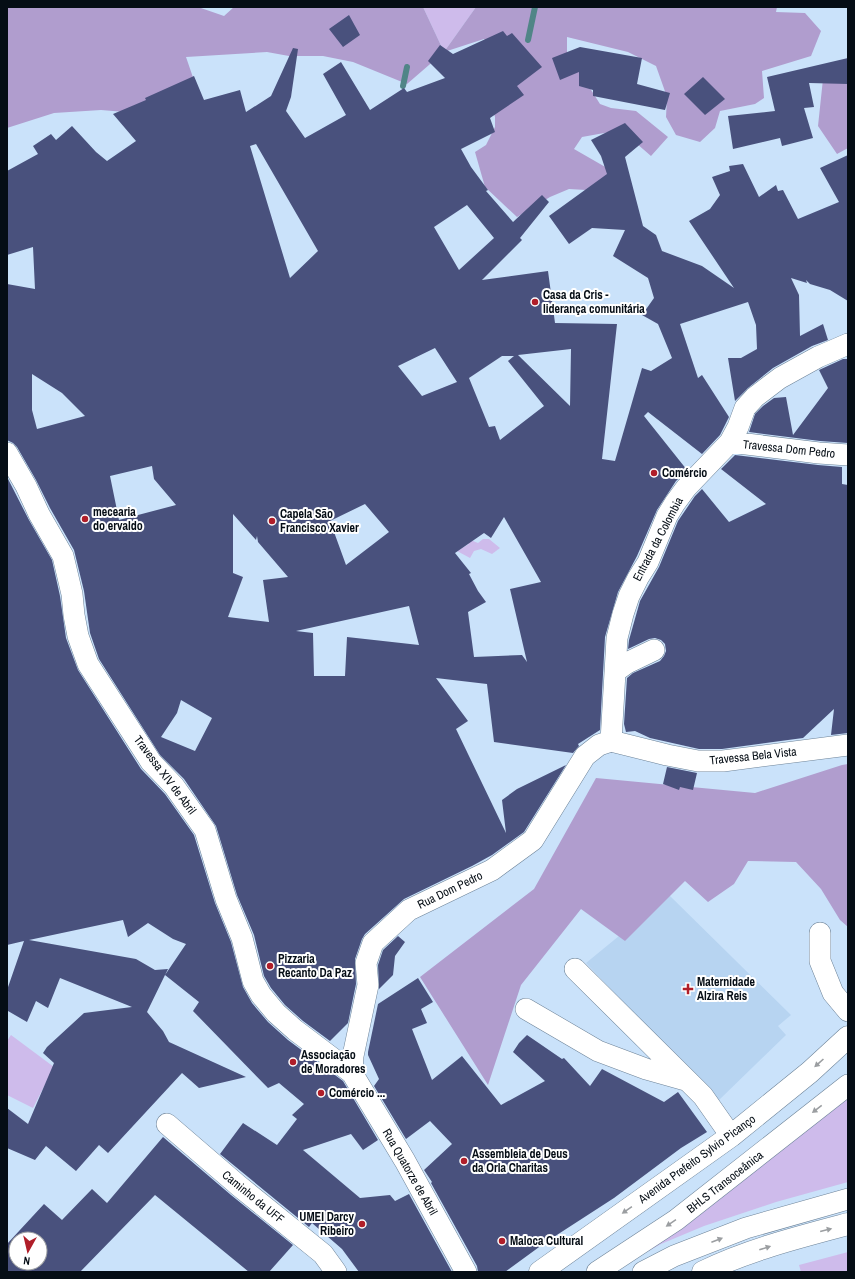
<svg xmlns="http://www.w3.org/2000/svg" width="855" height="1279" viewBox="0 0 855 1279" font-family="'Archivo Narrow',sans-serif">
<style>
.built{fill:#b7d4f1}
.green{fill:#cebbeb}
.forest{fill:#b09dce}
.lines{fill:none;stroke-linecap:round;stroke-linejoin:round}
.stream{stroke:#508587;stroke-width:6}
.building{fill:#49517d;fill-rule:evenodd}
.minor-casing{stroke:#6d8398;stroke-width:22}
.major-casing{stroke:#6d8398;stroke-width:23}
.minor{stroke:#fff;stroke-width:21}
.major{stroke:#fff;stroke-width:22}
.oneway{fill:#9b9ea1}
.poi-dot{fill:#b01e29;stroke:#fff;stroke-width:1.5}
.labels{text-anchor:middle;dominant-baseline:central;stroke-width:4;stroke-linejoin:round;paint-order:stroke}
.poi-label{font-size:12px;font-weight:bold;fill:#050d15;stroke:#fff;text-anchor:start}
.street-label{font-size:12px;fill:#050d15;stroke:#fff}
</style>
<rect width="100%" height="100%" fill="#cae2fa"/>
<!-- built -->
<path class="built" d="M 669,895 L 791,1015 L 778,1026 L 786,1035 L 718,1101 L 586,963 Z"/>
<!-- green -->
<path class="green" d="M 423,7 L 476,7 L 444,52 Z
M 483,539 L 489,539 L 500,548 L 492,554 L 481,549 L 474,551 L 470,558 L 457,551 L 469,544 L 466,541 L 473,541 L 478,543 Z
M 11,1035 L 54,1067 L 33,1108 L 7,1095 L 7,1041 Z
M 848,1085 L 848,1182 L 776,1202 L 704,1226 L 661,1244 L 611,1272 Z
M 848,1252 L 848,1272 L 801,1272 L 799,1265 Z"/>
<!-- forest -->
<path class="forest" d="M 7,7 L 198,7 L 224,16 L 234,7 L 423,7 L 444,52 L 476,7 L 777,7 L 776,12 L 805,13 L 821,31 L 811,56 L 762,71 L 764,98 L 755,104 L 720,111 L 715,128 L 700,142 L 676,135 L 666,117 L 667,97 L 656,66 L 628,52 L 567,37 L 567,52 L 600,104 L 611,108 L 636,111 L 668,137 L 651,156 L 621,130 L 582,137 L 574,149 L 614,172 L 586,190 L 569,189 L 550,197 L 517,217 L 485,187 L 475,152 L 486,145 L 495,127 L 495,117 L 482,70 L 506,60 L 484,39 L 444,52 L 407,84 L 353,62 L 323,56 L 289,56 L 267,52 L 186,57 L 200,98 L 149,114 L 101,110 L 54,113 L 7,128 Z
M 823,79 L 848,83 L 848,148 L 837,154 L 818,126 Z
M 848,764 L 848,927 L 840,920 L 821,889 L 796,862 L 748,861 L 734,884 L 708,902 L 685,881 L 625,941 L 581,909 L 521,985 L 488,1085 L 420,977 L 534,889 L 596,778 L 755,793 L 842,765 Z"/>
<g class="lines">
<!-- stream -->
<path class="stream" d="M 528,40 L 535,7
M 403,86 L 407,67"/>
</g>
<!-- building -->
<path class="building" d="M 349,15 L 360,35 L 343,47 L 329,29 Z
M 503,31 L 507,36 L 512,33 L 542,67 L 517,86 L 524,95 L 490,118 L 495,132 L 461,149 L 471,167 L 488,190 L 486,191 L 513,222 L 542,195 L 549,202 L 520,238 L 522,240 L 482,280 L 548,271 L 555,323 L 617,324 L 602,459 L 615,461 L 642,368 L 651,371 L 672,358 L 658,324 L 642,315 L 654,298 L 648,278 L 613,256 L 625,230 L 592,228 L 569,244 L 549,216 L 607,174 L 601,156 L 591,140 L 625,123 L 643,142 L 625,157 L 643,226 L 656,235 L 662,251 L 702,266 L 734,288 L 689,221 L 710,209 L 720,195 L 712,177 L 730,171 L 729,166 L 743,164 L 759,197 L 776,185 L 778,191 L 783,190 L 798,219 L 839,202 L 820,168 L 848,155 L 848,301 L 830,290 L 810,284 L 806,280 L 807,283 L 791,278 L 799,295 L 800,336 L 823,324 L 828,340 L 812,346 L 773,368 L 748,388 L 735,401 L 728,358 L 741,358 L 757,349 L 756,325 L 748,302 L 680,324 L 698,378 L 702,375 L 729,417 L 720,435 L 702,454 L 648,412 L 644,416 L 687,470 L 676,481 L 657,510 L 637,556 L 618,592 L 605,637 L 600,730 L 578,744 L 579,746 L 573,753 L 494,742 L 487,684 L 436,678 L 468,721 L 456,729 L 506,833 L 502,800 L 517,789 L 566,765 L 524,832 L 492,855 L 472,866 L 404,899 L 365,934 L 362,939 L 355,959 L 356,984 L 348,1023 L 330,1041 L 303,1021 L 285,1005 L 271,988 L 264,976 L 254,935 L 237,895 L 216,826 L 184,779 L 160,755 L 99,659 L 90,633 L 84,591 L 74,550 L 50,508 L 36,480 L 17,447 L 13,443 L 7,440 L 7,284 L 35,289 L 33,247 L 7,255 L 7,171 L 38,154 L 33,146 L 51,134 L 56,140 L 72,126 L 96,152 L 107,161 L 136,141 L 113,114 L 146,100 L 145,98 L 194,76 L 204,100 L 240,90 L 246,112 L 271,96 L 293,48 L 298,49 L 291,97 L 286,111 L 305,138 L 346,115 L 323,74 L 341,62 L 370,110 L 404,88 L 407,92 L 445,78 L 428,61 L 440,45 L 453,54 ZM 256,144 L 318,251 L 290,278 L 250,146 ZM 467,205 L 494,238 L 459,270 L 434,227 ZM 435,348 L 457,382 L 422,396 L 398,366 ZM 571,349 L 570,406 L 518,355 ZM 502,356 L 514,356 L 508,361 L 544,406 L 500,440 L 495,426 L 489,427 L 469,378 ZM 32,374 L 62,393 L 85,416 L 37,429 L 32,410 ZM 152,466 L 154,479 L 176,505 L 119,520 L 110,476 ZM 365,504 L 389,532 L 346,565 L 330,521 ZM 233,514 L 256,540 L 257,536 L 258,542 L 288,577 L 263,580 L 269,622 L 228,617 L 243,577 L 233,573 ZM 504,517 L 541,582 L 510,589 L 527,662 L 522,655 L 474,657 L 468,612 L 486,602 L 478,591 L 469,574 L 471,573 L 455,553 L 484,533 L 491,538 ZM 409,606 L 419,645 L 347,637 L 345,676 L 314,676 L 313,633 L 296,631 ZM 181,700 L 212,718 L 195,751 L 161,737 L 177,713 Z
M 580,47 L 642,58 L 637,84 L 670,93 L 665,110 L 593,96 L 593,90 L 579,86 L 579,72 L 560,80 L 552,58 Z
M 848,58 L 848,84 L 809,83 L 814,107 L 804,108 L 813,138 L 782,146 L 780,138 L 733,149 L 728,116 L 775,111 L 767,77 Z
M 703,77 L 725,99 L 705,115 L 684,94 Z
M 843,359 L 848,359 L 848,443 L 820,441 L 749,432 L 755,414 L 763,406 L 774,398 L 786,397 L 793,435 L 828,388 L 819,370 Z
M 735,455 L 818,465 L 842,467 L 842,484 L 848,485 L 848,733 L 831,735 L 834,709 L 803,738 L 722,749 L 699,749 L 650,738 L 635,731 L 626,732 L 624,724 L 627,678 L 633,673 L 660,661 L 664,656 L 666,651 L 665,644 L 661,640 L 655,638 L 649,639 L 628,649 L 629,640 L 640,601 L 659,567 L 678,521 L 695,496 L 702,489 L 729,522 L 766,504 L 721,469 Z
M 7,477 L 29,520 L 52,560 L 60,596 L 66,638 L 78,670 L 141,769 L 165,794 L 194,835 L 215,903 L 231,942 L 243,987 L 252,1003 L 268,1022 L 288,1040 L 343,1081 L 378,1140 L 363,1150 L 351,1134 L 303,1150 L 360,1198 L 390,1195 L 395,1201 L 409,1194 L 452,1272 L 359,1272 L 342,1249 L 312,1223 L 309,1227 L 220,1154 L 243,1123 L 277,1145 L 297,1119 L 292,1115 L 304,1104 L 279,1083 L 268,1088 L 193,1011 L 199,1002 L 165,975 L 147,1012 L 163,1031 L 169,1042 L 246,1077 L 199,1088 L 182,1073 L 108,1153 L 99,1145 L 76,1171 L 46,1146 L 35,1160 L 7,1148 L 7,1108 L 28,1124 L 54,1063 L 43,1053 L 47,1047 L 84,1013 L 132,1007 L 60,978 L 48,1008 L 36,1001 L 27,1022 L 8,1011 L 7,990 L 24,941 L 7,945 ZM 123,920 L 128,937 L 148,923 L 173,939 L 186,944 L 165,975 L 168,969 L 155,970 L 136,959 L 29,940 Z
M 667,767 L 697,773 L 693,790 L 680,787 L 679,790 L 663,784 Z
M 398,936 L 405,942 L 395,956 L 393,975 L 379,989 L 378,965 L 383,950 Z
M 418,978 L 433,1002 L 421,1009 L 427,1023 L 412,1029 L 432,1080 L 462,1056 L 501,1105 L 545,1081 L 513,1052 L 519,1043 L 527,1035 L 562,1059 L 564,1058 L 590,1086 L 602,1069 L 664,1102 L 678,1092 L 707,1132 L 681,1148 L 614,1198 L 546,1242 L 505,1272 L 478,1272 L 477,1266 L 431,1183 L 432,1182 L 424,1170 L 452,1144 L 430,1121 L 406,1139 L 374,1086 L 379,1079 L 368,1055 L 368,1052 L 378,1004 Z
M 163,1137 L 231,1195 L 293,1245 L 269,1272 L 249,1272 L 155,1195 L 80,1272 L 7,1272 L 7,1244 L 44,1204 L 62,1220 L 92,1189 L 107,1203 ZM 16,1239 L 40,1239 L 40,1263 L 16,1263 Z"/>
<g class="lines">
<!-- minor casing -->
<g class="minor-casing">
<path id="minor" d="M 730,442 L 819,453 L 848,455
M 7,453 L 26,486 L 39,514 L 63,556 L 72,594 L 74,615 L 78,636 L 88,664 L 151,762 L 174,786 L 205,830 L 226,899 L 242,938 L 253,981 L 261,995 L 276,1013 L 295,1030 L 352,1073 L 405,1161 L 466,1272
M 616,671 L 627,663 L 654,650
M 611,741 L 617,638 L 623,614 L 629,596 L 638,578 L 648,562 L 667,516 L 675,503 L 686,488 L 730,442 L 738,427 L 745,408 L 755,397 L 780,378 L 818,357 L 848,344
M 611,741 L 667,755 L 698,761 L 723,761 L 848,745
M 820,933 L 820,961 L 833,993 L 848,1011
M 575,969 L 703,1096 L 731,1136
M 526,1009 L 598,1051 L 646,1069 L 685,1080
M 352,1073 L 353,1056 L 368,985 L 366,963 L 373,943 L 409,910 L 492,870 L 533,840 L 585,756 L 599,745 L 611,741
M 167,1124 L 239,1186 L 323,1254 L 336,1272
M 597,1272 L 676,1220 L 848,1085
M 643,1272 L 674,1256 L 746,1228 L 848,1199"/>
</g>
<!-- major casing -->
<g class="major-casing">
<path id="major" d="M 540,1272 L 731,1136 L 810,1072 L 848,1037
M 703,1272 C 748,1250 799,1237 848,1224"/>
</g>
<!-- minor -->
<use href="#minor" class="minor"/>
<!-- major -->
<use href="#major" class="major"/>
</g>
<!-- one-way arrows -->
<defs><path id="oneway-solid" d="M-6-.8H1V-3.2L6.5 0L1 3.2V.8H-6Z"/></defs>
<g class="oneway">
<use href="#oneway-solid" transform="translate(819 1063) rotate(138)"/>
<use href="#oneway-solid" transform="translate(817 1109) rotate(142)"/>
<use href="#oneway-solid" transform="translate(627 1210) rotate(145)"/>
<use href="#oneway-solid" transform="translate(671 1223) rotate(146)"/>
<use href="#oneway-solid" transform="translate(826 1230) rotate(-14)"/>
<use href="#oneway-solid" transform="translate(717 1240) rotate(-21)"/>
<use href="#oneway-solid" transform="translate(765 1248) rotate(-18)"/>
</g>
<!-- markers -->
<g class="poi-dot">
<circle cx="535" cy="302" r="4"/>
<circle cx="654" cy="473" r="4"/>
<circle cx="85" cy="519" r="4"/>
<circle cx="272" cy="521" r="4"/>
<circle cx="270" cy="966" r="4"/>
<path d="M686 983h4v4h4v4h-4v4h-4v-4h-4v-4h4z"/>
<circle cx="293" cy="1062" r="4"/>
<circle cx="321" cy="1093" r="4"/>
<circle cx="464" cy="1161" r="4"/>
<circle cx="362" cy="1224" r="4"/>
<circle cx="502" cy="1241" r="4"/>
</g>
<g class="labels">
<!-- poi labels -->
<g class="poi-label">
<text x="543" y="295">Casa da Cris -<tspan x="543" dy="14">liderança comunitária</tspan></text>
<text x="662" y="473">Comércio</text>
<text x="93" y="512">mecearia<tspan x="93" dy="14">do ervaldo</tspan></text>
<text x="280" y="514">Capela São<tspan x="280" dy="14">Francisco Xavier</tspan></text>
<text x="278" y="959">Pizzaria<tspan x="278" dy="14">Recanto Da Paz</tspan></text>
<text x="697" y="982">Maternidade<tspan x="697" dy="14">Alzira Reis</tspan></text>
<text x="301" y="1055">Associação<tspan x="301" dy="14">de Moradores</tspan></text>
<text x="329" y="1093">Comércio ...</text>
<text x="472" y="1154">Assembleia de Deus<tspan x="472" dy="14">da Orla Charitas</tspan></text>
<text x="354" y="1217" text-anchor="end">UMEI Darcy<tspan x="354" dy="14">Ribeiro</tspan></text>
<text x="510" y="1241">Maloca Cultural</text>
</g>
<!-- street labels -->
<g class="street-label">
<text transform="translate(789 449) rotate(6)">Travessa Dom Pedro</text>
<text transform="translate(658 539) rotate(-62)">Entrada da Colombia</text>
<text transform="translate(753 756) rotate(-6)">Travessa Bela Vista</text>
<text transform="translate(165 775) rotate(53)">Travessa XIV de Abril</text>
<text transform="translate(450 890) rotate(-26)">Rua Dom Pedro</text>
<text transform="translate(697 1159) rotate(-36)">Avenida Prefeito Sylvio Picanço</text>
<text transform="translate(410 1172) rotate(60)">Rua Quatorze de Abril</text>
<text transform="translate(725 1182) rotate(-38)">BHLS Transoceânica</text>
<text transform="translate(253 1197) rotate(39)">Caminho da UFF</text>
</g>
</g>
<!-- border -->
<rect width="855" height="1279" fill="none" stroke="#050d15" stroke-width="16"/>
<!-- north arrow -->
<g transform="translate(28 1251) rotate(188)"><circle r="19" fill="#ffffff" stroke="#9b9ea1"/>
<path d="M0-3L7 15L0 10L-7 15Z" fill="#b01e29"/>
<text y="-6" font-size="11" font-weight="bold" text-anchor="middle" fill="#050d15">N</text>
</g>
</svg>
